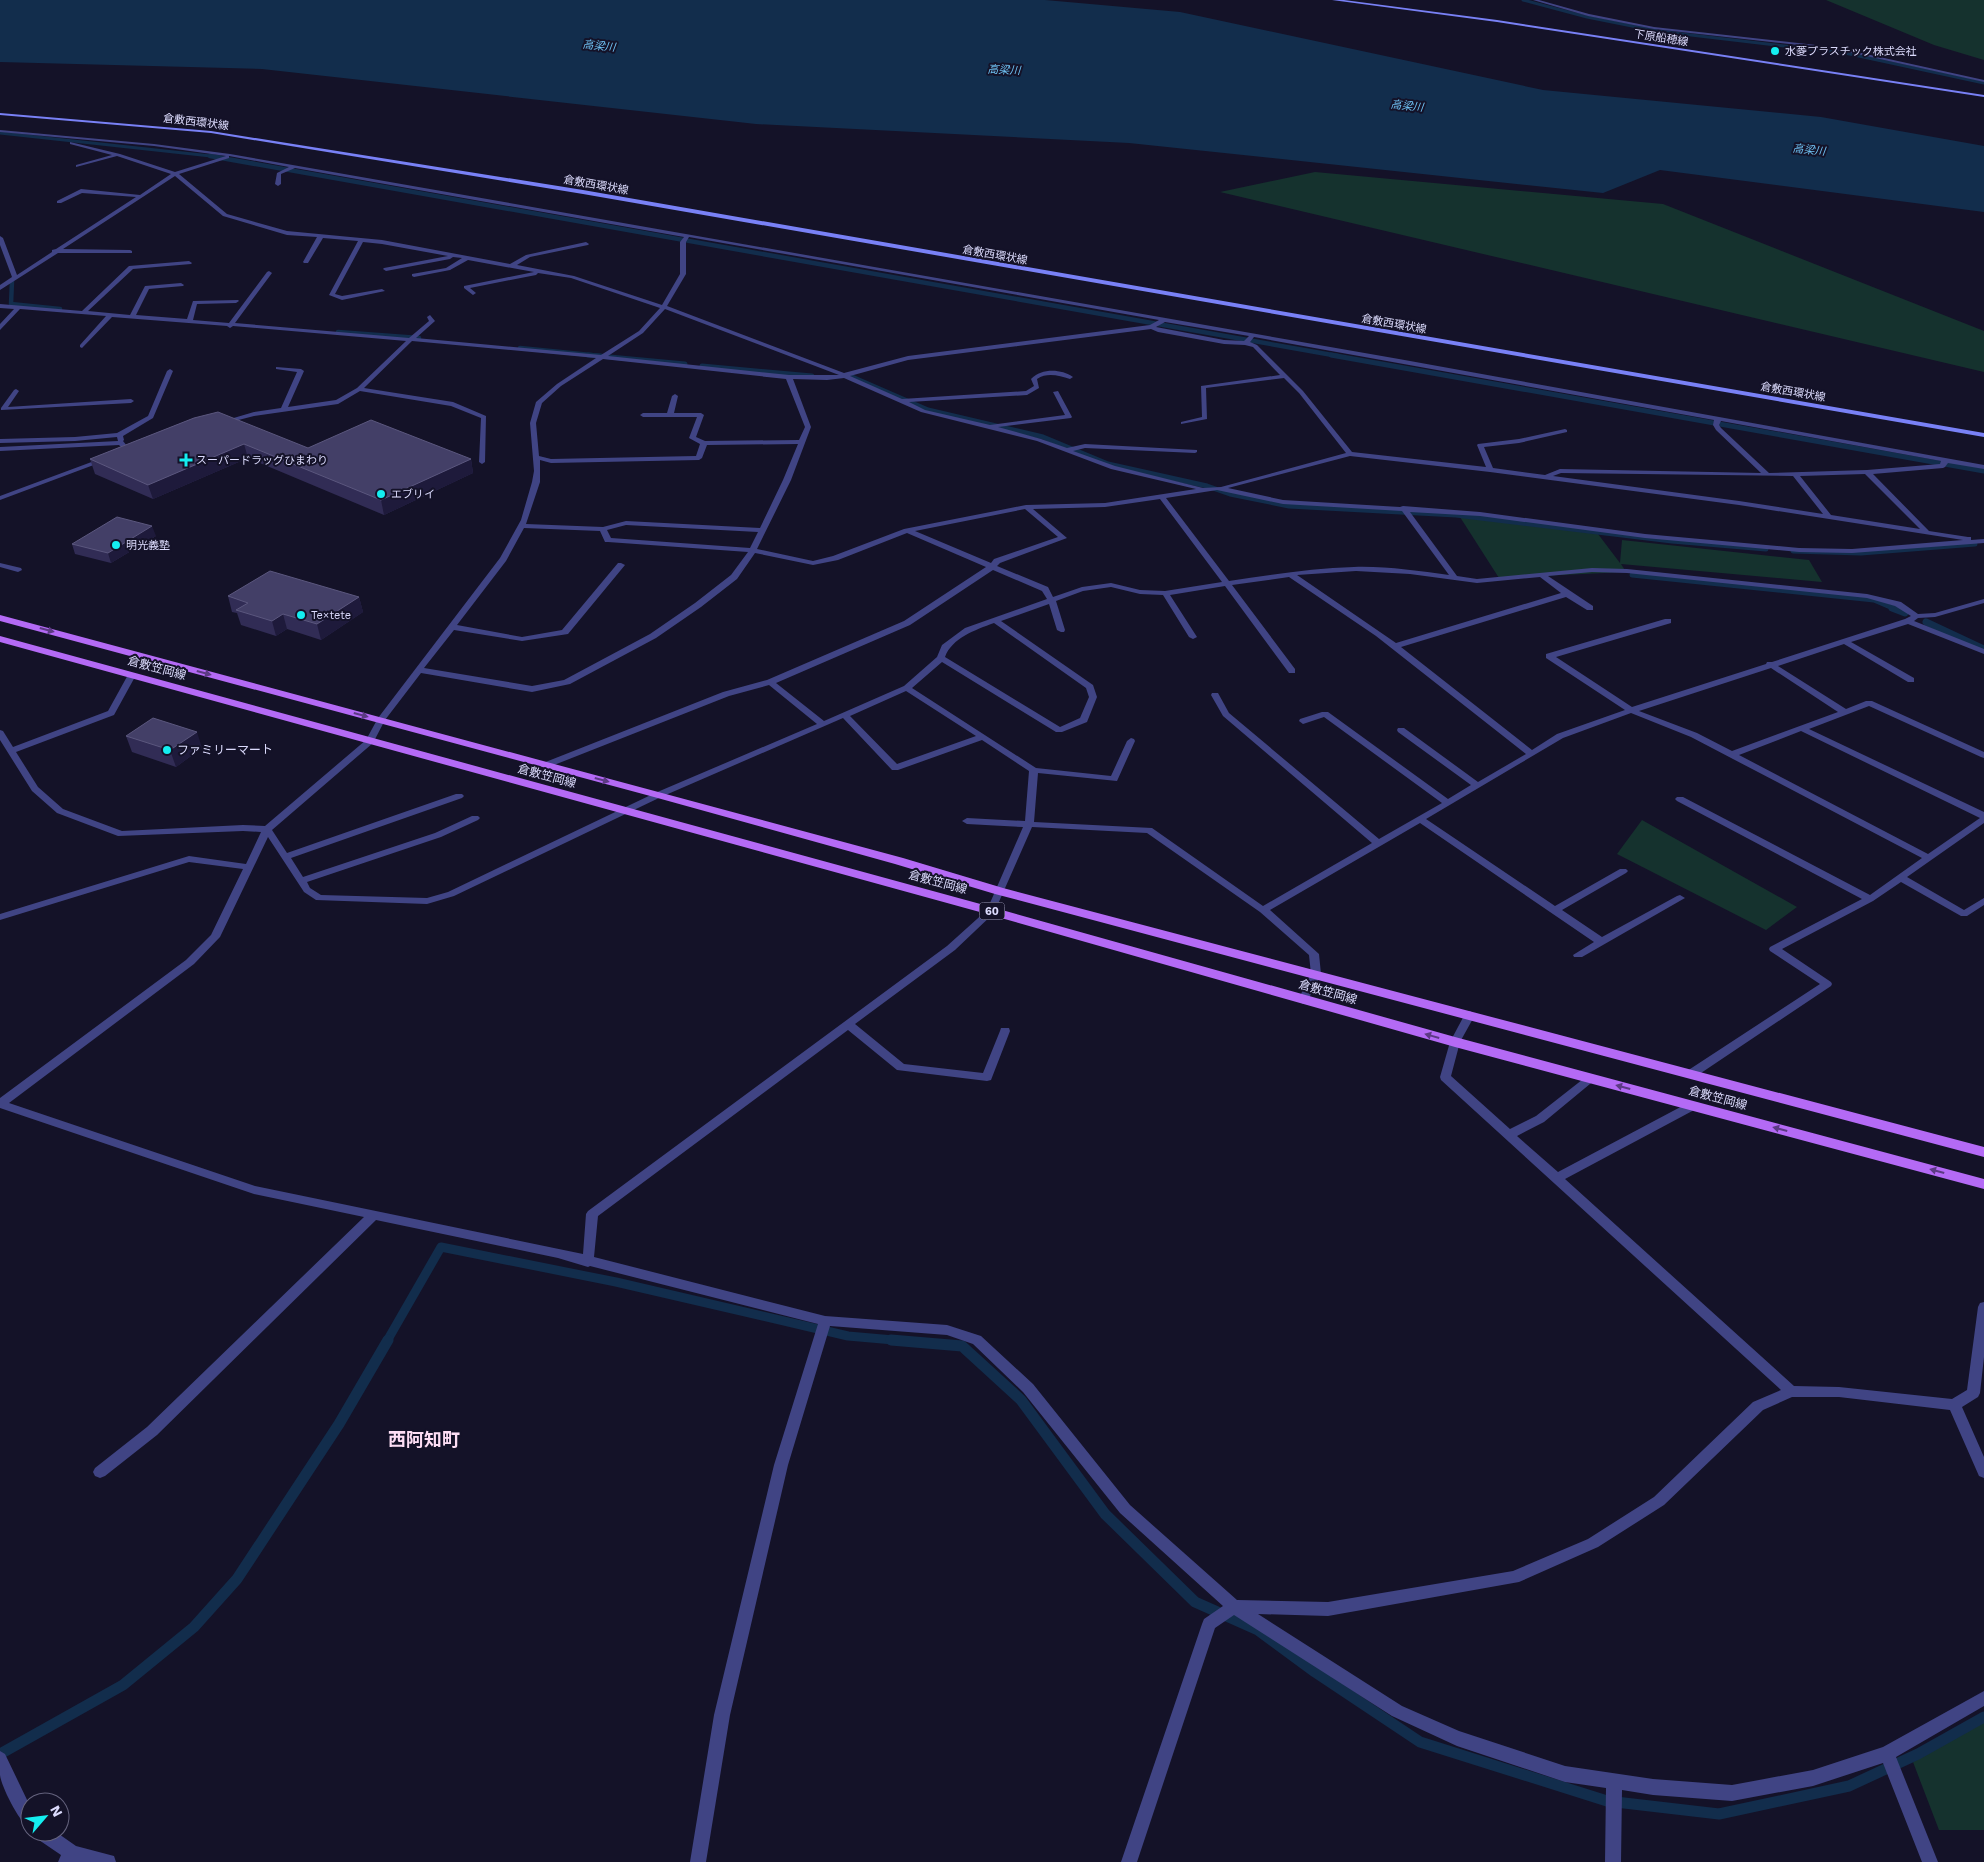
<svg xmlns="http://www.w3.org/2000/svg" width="1984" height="1862" viewBox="0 0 1984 1862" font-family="'Work Sans','Noto Sans JP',sans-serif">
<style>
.green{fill:#15322e}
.water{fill:#122d4c}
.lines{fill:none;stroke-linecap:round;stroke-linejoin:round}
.stream-far5{stroke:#122d4c;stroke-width:3}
.stream-far4{stroke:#122d4c;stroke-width:4.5}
.stream-far3{stroke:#122d4c;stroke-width:5}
.stream-far2{stroke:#122d4c;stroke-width:7}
.stream-far1{stroke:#122d4c;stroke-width:9}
.stream{stroke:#122d4c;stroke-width:11}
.street{fill:#404484;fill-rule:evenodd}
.secondary{fill:#7981f6;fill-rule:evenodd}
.primary{fill:#b46af5;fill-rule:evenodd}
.wall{fill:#312c55}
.shaded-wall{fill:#1e1a3b}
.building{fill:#433f67;stroke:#5b577e}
.oneway{fill:#5c3a84}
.poi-dot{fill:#14eef0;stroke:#141228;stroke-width:2}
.labels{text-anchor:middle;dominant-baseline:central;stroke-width:4;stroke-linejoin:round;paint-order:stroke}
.far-street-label{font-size:11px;fill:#dcdbfd;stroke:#141228}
.far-water-label{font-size:11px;font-style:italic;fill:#70c4f6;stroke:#141228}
.far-poi-label{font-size:11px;fill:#dcdbfd;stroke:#141228;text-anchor:start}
.shield{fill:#141228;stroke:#a09fbd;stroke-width:1}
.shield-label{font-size:11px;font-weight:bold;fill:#dcdbfd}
.street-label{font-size:12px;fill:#dcdbfd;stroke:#141228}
.poi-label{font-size:12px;fill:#dcdbfd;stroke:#141228;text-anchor:start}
.near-quarter-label{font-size:18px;font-weight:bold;fill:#fdddf4;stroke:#141228}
</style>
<rect width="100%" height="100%" fill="#141228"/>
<!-- green -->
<path class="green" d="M 1826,0 L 1984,0 L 1984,60 L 1934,45 Z
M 1315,172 L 1663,204 L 1984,331 L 1984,372 L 1220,192 Z
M 1460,517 L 1598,534 L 1620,563 L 1622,540 L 1809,560 L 1822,582 L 1621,564 L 1626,572 L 1499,578 Z
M 1642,820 L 1797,907 L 1766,930 L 1617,854 Z
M 1984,1717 L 1984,1830 L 1939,1830 L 1913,1762 Z"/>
<!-- water -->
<path class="water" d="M 0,0 L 1045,0 L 1180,12 L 1543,90 L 1821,117 L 1984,146 L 1984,212 L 1660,170 L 1603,193 L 1129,143 L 756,124 L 262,69 L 0,62 Z"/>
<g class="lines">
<!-- stream-far5 -->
<path class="stream-far5" d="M 1523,0 L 1587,17 L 1657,31 L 1845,53 L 1984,83
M 0,133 L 220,157"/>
<!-- stream-far4 -->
<path class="stream-far4" d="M 210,156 L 1338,356
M 12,281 L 11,304 L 60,309
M 338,332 L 419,338
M 520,348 L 601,356"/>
<!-- stream-far3 -->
<path class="stream-far3" d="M 588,355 L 685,364
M 1331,355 L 1984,471
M 702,366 L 812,376
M 852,377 L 928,410 L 1043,437 L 1108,464 L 1207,486 L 1230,494 L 1289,506 L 1456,515 L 1672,541 L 1766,549
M 1793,551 L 1861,553 L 1975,544
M 1632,575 L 1874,600 L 1895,609"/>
<!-- stream-far2 -->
<path class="stream-far2" d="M 1892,608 L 1905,613
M 1926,622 L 1984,649"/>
<!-- stream-far1 -->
<path class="stream-far1" d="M 387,1341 L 441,1247 L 616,1282 L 848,1336 L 905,1341"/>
<!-- stream -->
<path class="stream" d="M 891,1340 L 962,1346 L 1021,1400 L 1105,1514 L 1195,1602 L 1258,1630 L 1315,1672 L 1420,1742 L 1607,1801 L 1719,1814 L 1849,1786 L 1918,1754 L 1984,1717
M 0,1754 L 123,1685 L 194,1627 L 237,1579 L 339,1424 L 388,1340"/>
<!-- street -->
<path class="street" d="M 1533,0 L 1539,0 L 1589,14 L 1654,27 L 1816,45 L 1857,52 L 1984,80 L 1984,82 L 1857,54 L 1816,47 L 1654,29 L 1588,16 Z
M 0,130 L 154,144 L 230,154 L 1399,359 L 1984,465 L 1984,469 L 1948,463 L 1945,467 L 1943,468 L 1873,474 L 1929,531 L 1968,537 L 1971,537 L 1971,540 L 1984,539 L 1984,543 L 1852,553 L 1799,552 L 1645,538 L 1480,516 L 1410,512 L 1457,576 L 1477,579 L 1592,568 L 1627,569 L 1867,594 L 1901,602 L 1918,614 L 1935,613 L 1984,599 L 1984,603 L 1935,617 L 1918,618 L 1914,621 L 1984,649 L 1984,654 L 1908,624 L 1851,642 L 1914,678 L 1914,682 L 1908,682 L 1844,644 L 1778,666 L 1846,709 L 1866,701 L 1872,701 L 1984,752 L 1984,758 L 1981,757 L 1869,706 L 1809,729 L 1984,812 L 1984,823 L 1907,877 L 1964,910 L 1984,898 L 1984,905 L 1967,916 L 1961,916 L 1901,882 L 1873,901 L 1782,949 L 1831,982 L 1832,984 L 1831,986 L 1695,1077 L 1687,1077 L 1686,1074 L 1687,1071 L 1820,984 L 1770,951 L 1769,949 L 1770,947 L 1862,899 L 1677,801 L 1675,799 L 1677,797 L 1683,797 L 1870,895 L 1922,858 L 1691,737 L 1631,713 L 1563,738 L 1426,819 L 1555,906 L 1620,869 L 1626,869 L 1628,871 L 1626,873 L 1562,910 L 1602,937 L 1677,896 L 1680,895 L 1685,898 L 1582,957 L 1574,957 L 1573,955 L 1594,942 L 1420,823 L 1270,910 L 1319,954 L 1321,974 L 1308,1000 L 1303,1004 L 1298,1000 L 1311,974 L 1309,955 L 1260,912 L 1147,833 L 1032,827 L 994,913 L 955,950 L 855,1024 L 904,1064 L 983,1073 L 1000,1031 L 1001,1028 L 1009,1028 L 1010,1031 L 991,1080 L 987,1081 L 897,1070 L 848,1030 L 598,1216 L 594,1257 L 825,1316 L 947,1325 L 981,1336 L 1033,1384 L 1130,1505 L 1237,1600 L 1328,1602 L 1513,1571 L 1588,1539 L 1654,1497 L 1753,1402 L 1781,1390 L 1441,1080 L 1440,1077 L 1450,1042 L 1466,1012 L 1470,1011 L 1475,1015 L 1460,1042 L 1451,1076 L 1510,1129 L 1536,1116 L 1587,1076 L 1595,1076 L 1596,1079 L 1544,1122 L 1517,1136 L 1558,1172 L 1688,1103 L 1696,1103 L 1698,1106 L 1696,1109 L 1565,1179 L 1794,1386 L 1839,1387 L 1952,1399 L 1967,1390 L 1978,1307 L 1980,1303 L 1984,1302 L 1984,1357 L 1980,1393 L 1978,1397 L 1962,1407 L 1984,1457 L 1984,1478 L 1979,1476 L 1950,1410 L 1839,1397 L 1792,1397 L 1763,1410 L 1664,1505 L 1598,1547 L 1519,1582 L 1328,1616 L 1258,1614 L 1402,1706 L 1459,1731 L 1565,1766 L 1653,1779 L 1732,1785 L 1813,1770 L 1883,1747 L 1984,1691 L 1984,1706 L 1896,1757 L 1938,1862 L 1922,1862 L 1883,1763 L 1813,1786 L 1732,1801 L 1653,1795 L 1622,1790 L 1621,1862 L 1605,1862 L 1606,1788 L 1565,1782 L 1457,1746 L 1392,1716 L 1234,1615 L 1215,1628 L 1137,1862 L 1121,1862 L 1202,1624 L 1204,1619 L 1223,1606 L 1120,1513 L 1023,1392 L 973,1344 L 947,1335 L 830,1326 L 788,1465 L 730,1715 L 706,1862 L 690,1862 L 714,1715 L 774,1465 L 818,1324 L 590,1266 L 588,1267 L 558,1258 L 376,1220 L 157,1435 L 105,1476 L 100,1478 L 95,1476 L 93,1472 L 95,1468 L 147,1427 L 364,1217 L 254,1194 L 0,1108 L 0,1098 L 186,960 L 211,935 L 243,869 L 189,862 L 0,920 L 0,914 L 189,856 L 246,864 L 261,832 L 243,831 L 118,836 L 57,813 L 32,791 L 0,740 L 0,730 L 3,731 L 13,747 L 108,711 L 129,673 L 135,673 L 136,675 L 114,715 L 16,752 L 38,787 L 63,809 L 122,831 L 243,825 L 265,826 L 366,740 L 378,718 L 500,558 L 521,520 L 532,482 L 534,471 L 530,423 L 536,402 L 557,384 L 596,358 L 412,341 L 364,388 L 453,402 L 486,416 L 485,462 L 482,464 L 479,462 L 481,418 L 451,406 L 360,391 L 338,404 L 254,416 L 223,424 L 220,422 L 254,412 L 281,408 L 297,372 L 276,369 L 276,367 L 301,369 L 304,371 L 288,407 L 336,400 L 357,388 L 406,341 L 233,326 L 230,328 L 227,326 L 112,317 L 82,348 L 80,347 L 80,345 L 106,316 L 20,309 L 0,330 L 0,324 L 14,309 L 0,308 L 0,304 L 82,311 L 129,266 L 189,261 L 192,263 L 191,264 L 133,269 L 88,311 L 130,315 L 145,286 L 181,283 L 184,285 L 183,286 L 149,289 L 136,315 L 187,319 L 193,301 L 238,300 L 239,301 L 236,303 L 197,304 L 193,320 L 229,323 L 267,272 L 269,271 L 272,273 L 235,323 L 409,338 L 429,321 L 427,317 L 430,315 L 435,321 L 416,338 L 601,355 L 639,331 L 660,308 L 571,278 L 538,273 L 536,275 L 470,288 L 476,293 L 473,295 L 464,288 L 464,286 L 534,272 L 468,260 L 450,270 L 414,277 L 412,276 L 412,274 L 446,268 L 462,258 L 453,257 L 450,259 L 386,271 L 383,269 L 384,268 L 448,256 L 382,244 L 363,242 L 335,294 L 342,296 L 382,289 L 385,291 L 342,300 L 329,295 L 358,241 L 323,238 L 308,263 L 304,263 L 303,262 L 317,237 L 287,235 L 223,216 L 175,176 L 63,249 L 130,250 L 132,251 L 132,253 L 58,253 L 0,290 L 0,285 L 12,277 L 0,245 L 0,236 L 3,238 L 17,275 L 52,252 L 52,250 L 56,249 L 136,197 L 82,193 L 61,203 L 57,203 L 57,201 L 81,189 L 140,195 L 171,174 L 117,156 L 76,167 L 76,165 L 112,155 L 70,144 L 70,142 L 120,154 L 175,172 L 226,156 L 154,146 L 0,132 ZM 229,156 L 289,167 L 277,173 L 275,184 L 278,186 L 281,184 L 281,174 L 295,168 L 684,237 L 680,242 L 680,274 L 662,305 L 574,276 L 517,265 L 530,257 L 588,245 L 589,244 L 586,242 L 526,255 L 510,264 L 382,240 L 287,231 L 227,214 L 179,174 L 229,158 ZM 689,237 L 1159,320 L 1150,325 L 908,356 L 844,373 L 667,306 L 686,274 L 686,242 ZM 665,309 L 839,375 L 789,375 L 608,356 L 643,333 ZM 1165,322 L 1249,336 L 1244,341 L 1224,340 L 1156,327 ZM 1151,329 L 1158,332 L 1224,344 L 1245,345 L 1253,347 L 1280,375 L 1201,386 L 1202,417 L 1181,422 L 1181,424 L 1207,419 L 1206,388 L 1284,378 L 1299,393 L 1346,453 L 1221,487 L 1203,488 L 1115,466 L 1073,451 L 1085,448 L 1195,453 L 1197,452 L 1197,450 L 1085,444 L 1067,448 L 1041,439 L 998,427 L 1071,418 L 1072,417 L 1058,391 L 1053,392 L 1065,415 L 990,425 L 925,410 L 909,402 L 1027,395 L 1039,388 L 1037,379 C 1048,372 1059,376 1070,379 L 1073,377 C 1061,369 1042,368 1031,379 L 1034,386 L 1026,391 L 902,399 L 850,376 L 908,360 ZM 1254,337 L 1714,420 L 1713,425 L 1716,430 L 1761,473 L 1560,469 L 1545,475 L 1493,468 L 1484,447 L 1519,443 L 1567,432 L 1567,430 L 1565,429 L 1519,439 L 1478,444 L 1477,445 L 1486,467 L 1352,452 L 1303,391 L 1257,345 L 1250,342 ZM 603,359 L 786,379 L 805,427 L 799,440 L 705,441 L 696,437 L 704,415 L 701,413 L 674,413 L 678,396 L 675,394 L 672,396 L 667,413 L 643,413 L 640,415 L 643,417 L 697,417 L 689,438 L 700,444 L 696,456 L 551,459 L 539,456 L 536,423 L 542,403 L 561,386 ZM 844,378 L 921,412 L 1037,441 L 1111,469 L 1196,489 L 1105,503 L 1026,505 L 904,529 L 833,556 L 813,561 L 757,549 L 791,480 L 811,427 L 793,379 L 827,380 ZM 1721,421 L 1941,461 L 1940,464 L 1867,470 L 1769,473 L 1721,428 L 1719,425 ZM 798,444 L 783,480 L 760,528 L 626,521 L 603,527 L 526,524 L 540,482 L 540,460 L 551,463 L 699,460 L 702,458 L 707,445 ZM 1350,456 L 1490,472 L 1739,505 L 1963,540 L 1852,549 L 1799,548 L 1645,534 L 1480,512 L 1403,506 L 1400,507 L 1283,500 L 1228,488 ZM 1561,473 L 1793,476 L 1823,514 L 1739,501 L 1553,476 ZM 1865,474 L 1920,529 L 1831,515 L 1800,476 ZM 1217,490 L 1283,504 L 1402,511 L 1449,575 C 1418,571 1385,566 1354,567 C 1312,568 1271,575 1229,581 L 1166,498 ZM 1160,499 L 1222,582 L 1165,591 L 1140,590 L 1111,583 L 1082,587 L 1053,597 L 1048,587 L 997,566 L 1000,563 L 1067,538 L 1033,509 L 1105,507 ZM 1025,509 L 1058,537 L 994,559 L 991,563 L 915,531 ZM 626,525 L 758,532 L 750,548 L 611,538 L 607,530 ZM 524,528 L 600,531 L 605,542 L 608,542 L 748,552 L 731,575 L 695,603 L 650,634 L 564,680 L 532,686 L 424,668 L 454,630 L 522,641 L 568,634 L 625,565 L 621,563 L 618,563 L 562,630 L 522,637 L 457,625 L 506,561 ZM 907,533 L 986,567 L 904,621 L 767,680 L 723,692 L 543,763 L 542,765 L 543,767 L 549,767 L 729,696 L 769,685 L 817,724 L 655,793 L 448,892 L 427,898 L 321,895 L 310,888 L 307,882 L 441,837 L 478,820 L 480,818 L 478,816 L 472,816 L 435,833 L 303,877 L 291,858 L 462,798 L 464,796 L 462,794 L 456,794 L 287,853 L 272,830 L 373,743 L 385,720 L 421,673 L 532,692 L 570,684 L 656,638 L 701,607 L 737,579 L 755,553 L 813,565 L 838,560 ZM 993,570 L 1042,591 L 1047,599 L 965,628 L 942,645 L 937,657 L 904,686 L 824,721 L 776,683 L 910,625 ZM 1356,571 L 1410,574 L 1477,583 L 1540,577 L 1561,593 L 1396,643 L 1297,575 ZM 1592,572 L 1627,573 L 1867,598 L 1895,606 L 1911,616 L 1905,619 L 1772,662 L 1767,662 L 1766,664 L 1632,707 L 1556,657 L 1671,623 L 1671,619 L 1665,619 L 1546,654 L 1546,658 L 1625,710 L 1557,734 L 1532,750 L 1401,647 L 1566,597 L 1587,610 L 1593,610 L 1593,606 L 1548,576 ZM 1289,577 L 1376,636 L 1526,754 L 1478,782 L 1404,728 L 1398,728 L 1397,730 L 1398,732 L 1471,785 L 1448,799 L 1328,712 L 1322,712 L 1300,719 L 1299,721 L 1303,724 L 1324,717 L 1442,803 L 1379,839 L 1229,713 L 1218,693 L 1212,693 L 1211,695 L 1223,716 L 1372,843 L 1263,906 L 1152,828 L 1034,822 L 1038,773 L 1117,781 L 1135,741 L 1134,739 L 1131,738 L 1127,741 L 1111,776 L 1036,768 L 912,688 L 942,662 L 1056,732 L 1062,732 L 1087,722 L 1097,697 L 1093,685 L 1001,621 L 1049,604 L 1057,630 L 1061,632 L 1064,632 L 1065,630 L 1056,601 L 1083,591 L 1111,587 L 1140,594 L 1163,595 L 1189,637 L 1193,639 L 1197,637 L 1170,595 L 1225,586 L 1289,673 L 1295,673 L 1295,669 L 1232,585 ZM 994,623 L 1086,688 L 1089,697 L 1080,718 L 1060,727 L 945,657 C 952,638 975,630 994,623 ZM 1771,668 L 1838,712 L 1732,751 L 1697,733 L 1639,711 ZM 906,691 L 976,736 L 897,764 L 850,716 ZM 843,718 L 892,770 L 898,770 L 982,740 L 1029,771 L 1025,821 L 967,818 L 962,821 L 967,824 L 1023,827 L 987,910 L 947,946 L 588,1211 L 586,1214 L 583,1254 L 255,1186 L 9,1103 L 194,964 L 220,937 L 268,837 L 304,892 L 316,900 L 427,904 L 454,896 L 661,797 ZM 1801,731 L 1980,818 L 1928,854 L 1739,755 Z
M 170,369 L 173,371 L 153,418 L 123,436 L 124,440 L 123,441 L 131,451 L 130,452 L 126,452 L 119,445 L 0,451 L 0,447 L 118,441 L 117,437 L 75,441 L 0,443 L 0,439 L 75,437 L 117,433 L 148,416 L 167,371 Z
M 16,389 L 19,391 L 8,407 L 131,399 L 134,401 L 131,403 L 1,410 L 1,408 L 14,390 Z
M 105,457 L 108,459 L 107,460 L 0,500 L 0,496 Z
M 0,563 L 21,568 L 22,570 L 18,572 L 0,567 Z
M 0,1751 L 5,1754 L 30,1806 L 30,1828 C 20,1824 1,1786 0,1775 C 0,1767 0,1759 0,1751 Z
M 34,1832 L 56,1832 L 76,1846 L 114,1856 L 116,1862 L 58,1862 L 61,1855 L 36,1838 Z"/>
<!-- secondary -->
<path class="secondary" d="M 1332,0 L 1344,0 L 1497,20 L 1984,95 L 1984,97 L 1497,22 Z
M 0,113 L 211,131 L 583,190 L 1984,433 L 1984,437 L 583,194 L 211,133 L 0,115 Z"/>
<!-- primary -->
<path class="primary" d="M 0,615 L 662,793 L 903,858 L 1003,888 L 1984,1147 L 1984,1157 L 995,894 L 895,864 L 654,797 L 0,621 Z
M 0,636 L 995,908 L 1455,1037 L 1984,1179 L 1984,1189 L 1455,1047 L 987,914 L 0,642 Z"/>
</g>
<!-- wall -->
<path class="wall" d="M 194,418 L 308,448 L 471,459 L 473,473 L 384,515 L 248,458 L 153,499 L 95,474 L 90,459 Z
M 156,536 L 111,563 L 75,554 L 72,544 Z
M 228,596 L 359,597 L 363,612 L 321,640 L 287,629 L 276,636 L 241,625 L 237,613 L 232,612 Z
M 126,736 L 202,748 L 176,767 L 132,752 Z"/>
<!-- shaded-wall -->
<path class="shaded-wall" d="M 244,444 L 248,458 L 153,499 L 148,485 Z
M 471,459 L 473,473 L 384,515 L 381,500 Z
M 152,526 L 156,536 L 111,563 L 108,553 Z
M 359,597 L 363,612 L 321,640 L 317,624 Z
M 283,614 L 287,629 L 276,636 L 272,621 Z
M 197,732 L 202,748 L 176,767 L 170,750 Z"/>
<!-- building -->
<path class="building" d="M 218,412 L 308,448 L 371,420 L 471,459 L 381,500 L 244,444 L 148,485 L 90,459 L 194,418 Z
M 117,517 L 152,526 L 108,553 L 72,544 Z
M 270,571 L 359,597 L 317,624 L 283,614 L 272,621 L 236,610 L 248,603 L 228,596 Z
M 153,718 L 197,732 L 170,750 L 126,736 Z"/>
<!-- one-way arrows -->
<defs><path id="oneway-solid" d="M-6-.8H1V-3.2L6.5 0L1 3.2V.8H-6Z" transform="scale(1.25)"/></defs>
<g class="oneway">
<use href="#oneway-solid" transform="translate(47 630) rotate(15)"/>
<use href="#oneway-solid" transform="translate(204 673) rotate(15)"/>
<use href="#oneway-solid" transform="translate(361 715) rotate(15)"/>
<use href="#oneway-solid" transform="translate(602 780) rotate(15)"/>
<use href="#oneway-solid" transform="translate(1432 1036) rotate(-164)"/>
<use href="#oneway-solid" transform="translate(1623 1087) rotate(-165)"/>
<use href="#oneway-solid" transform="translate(1780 1129) rotate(-165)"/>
<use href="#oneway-solid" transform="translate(1937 1171) rotate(-165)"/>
</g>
<!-- markers -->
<g class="poi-dot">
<circle cx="1775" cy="51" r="5"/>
<path d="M183.5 452.5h5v5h5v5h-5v5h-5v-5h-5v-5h5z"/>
<circle cx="381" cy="494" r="5"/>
<circle cx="116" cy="545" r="5"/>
<circle cx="301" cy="615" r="5"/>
<circle cx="167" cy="750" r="5"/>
</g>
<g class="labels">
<!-- far-street labels -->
<g class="far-street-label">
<text transform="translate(1661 38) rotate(9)">下原船穂線</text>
<text transform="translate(196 122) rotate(7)">倉敷西環状線</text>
<text transform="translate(596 185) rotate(10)">倉敷西環状線</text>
<text transform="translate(995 255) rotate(10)">倉敷西環状線</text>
<text transform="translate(1394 324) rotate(10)">倉敷西環状線</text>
<text transform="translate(1793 392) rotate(10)">倉敷西環状線</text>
</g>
<!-- far-water labels -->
<g class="far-water-label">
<text transform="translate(599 46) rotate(6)">高梁川</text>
<text transform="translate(1004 70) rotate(3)">高梁川</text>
<text transform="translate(1407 106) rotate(6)">高梁川</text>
<text transform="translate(1809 150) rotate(6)">高梁川</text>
</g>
<!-- far-poi labels -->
<g class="far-poi-label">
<text x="1785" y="51">水菱プラスチック株式会社</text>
<text x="196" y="460">スーパードラッグひまわり</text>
<text x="391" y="494">エブリイ</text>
<text x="126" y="545">明光義塾</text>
<text x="311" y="615">Te×tete</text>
</g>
<!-- shield labels -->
<rect class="shield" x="979.5" y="902.5" width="25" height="17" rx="4"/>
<g class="shield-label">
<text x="992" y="911">60</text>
</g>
<!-- street labels -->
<g class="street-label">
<text transform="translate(157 668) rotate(15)">倉敷笠岡線</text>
<text transform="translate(547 776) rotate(15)">倉敷笠岡線</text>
<text transform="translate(938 882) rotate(15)">倉敷笠岡線</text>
<text transform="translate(1328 992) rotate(16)">倉敷笠岡線</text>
<text transform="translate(1718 1098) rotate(15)">倉敷笠岡線</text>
</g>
<!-- poi labels -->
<g class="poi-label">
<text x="177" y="750">ファミリーマート</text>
</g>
<!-- near-quarter labels -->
<g class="near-quarter-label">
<text x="424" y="1439">西阿知町</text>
</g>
</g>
<!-- north arrow -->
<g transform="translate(45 1817) rotate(62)"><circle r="24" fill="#141228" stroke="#64627d"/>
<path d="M0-4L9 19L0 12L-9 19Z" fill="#14eef0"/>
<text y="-8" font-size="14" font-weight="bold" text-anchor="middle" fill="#dcdbfd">N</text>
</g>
</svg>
